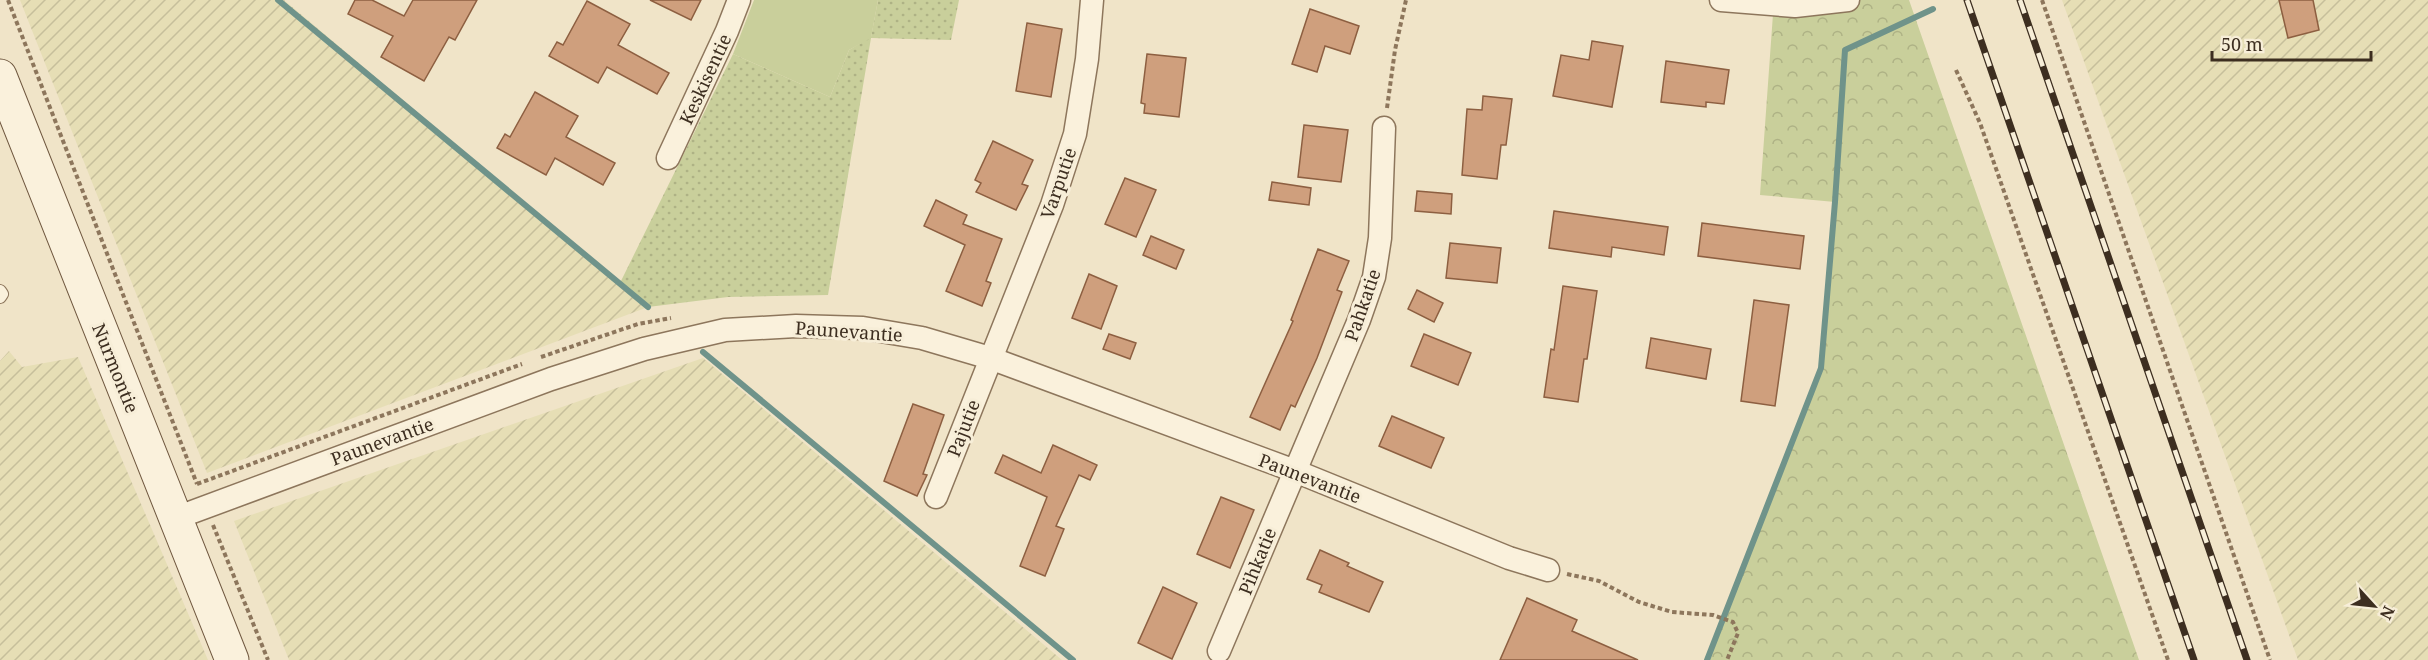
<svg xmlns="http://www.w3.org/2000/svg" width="2428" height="660" viewBox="0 0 2428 660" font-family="'Noto Serif',serif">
<defs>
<pattern id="farmland-furrows" width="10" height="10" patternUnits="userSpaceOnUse" patternTransform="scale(1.5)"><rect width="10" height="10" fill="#e6deb5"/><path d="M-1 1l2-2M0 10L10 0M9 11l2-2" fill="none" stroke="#c6bf9b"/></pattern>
<pattern id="grass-dots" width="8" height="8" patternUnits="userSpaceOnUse" patternTransform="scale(1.5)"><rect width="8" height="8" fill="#c9cf9b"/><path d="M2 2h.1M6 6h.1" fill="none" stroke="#aeb285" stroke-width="1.8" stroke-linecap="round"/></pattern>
<pattern id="forest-crowns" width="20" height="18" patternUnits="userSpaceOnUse" patternTransform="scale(1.5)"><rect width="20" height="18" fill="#c9cf9b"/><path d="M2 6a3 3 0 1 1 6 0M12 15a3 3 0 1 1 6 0" fill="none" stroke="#aeb285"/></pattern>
</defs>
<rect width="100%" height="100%" fill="#f0e4c8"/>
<g fill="url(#farmland-furrows)">
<path d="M20,0h264l364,307 -441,166z"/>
<path d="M2062,0h366v660h-130z"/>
<path d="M9,351l13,16 56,-10 130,303h-208v-299z"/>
<path d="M703,358l359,302h-773l-55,-139z"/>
</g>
<path fill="url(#grass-dots)" d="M878,0h81l-8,40 -80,-2 -43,257 -100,2 -80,10 -28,-24 113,-229 97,43 19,-47 22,-13z"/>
<path fill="url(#forest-crowns)" d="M1774,0h135l230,660h-432l114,-292 14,-166 -75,-7z"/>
<path fill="#c9cf9b" d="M754,0h124l-7,38 -22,12 -19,47 -97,-43z"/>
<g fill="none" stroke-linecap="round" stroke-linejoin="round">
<g stroke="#6f938a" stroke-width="6">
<path d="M278,0l370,307"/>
<path d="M703,352l370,308"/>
<path d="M1707,660l114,-292 14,-166 10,-152 88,-41"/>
</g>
</g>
<g fill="#cf9f7d" stroke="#8d5f41" stroke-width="1.5">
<path d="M355,0h17l32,16 9,-16h64l-22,40 -6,-3 -25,44 -43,-24 12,-21 -45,-22z"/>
<path d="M650,0h51l-10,20z"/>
<path d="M2279,0h34l6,30 -31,8z"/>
<path d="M587,1l43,23 -12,21 51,28 -12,21 -50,-27 -9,16 -49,-27 8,-14 6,3z"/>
<path d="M1310,9l49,17 -9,28 -25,-8 -8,26 -25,-8z"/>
<path d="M1027,23l35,6 -11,68 -35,-6z"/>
<path d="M1592,41l31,5 -11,61 -59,-11 8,-41 28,5z"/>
<path d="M1147,54l39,4 -7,59 -35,-4 1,-9 -4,-1z"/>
<path d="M1666,61l63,9 -5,34 -18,-2v5l-45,-5z"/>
<path d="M535,92l43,24 -12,21 49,26 -12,22 -48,-27 -9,17 -49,-27 8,-14 5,3z"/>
<path d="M1483,96l29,3 -6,46h-5l-4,34 -35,-4 5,-66 15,1z"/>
<path d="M1304,125l44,5 -7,52 -43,-5z"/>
<path d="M993,141l40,19 -11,24 6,2 -12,24 -40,-18 5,-9 -6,-3z"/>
<path d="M1125,178l31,12 -20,47 -31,-13z"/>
<path d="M1272,182l39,6 -2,17 -40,-5z"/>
<path d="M1417,191l35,3 -1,20 -36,-3z"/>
<path d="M936,200l31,15 -4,9 39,15 -16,42 5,2 -9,23 -36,-15 19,-46 -41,-19z"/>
<path d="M1554,211l114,16 -4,28 -52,-8 -1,10 -62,-9z"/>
<path d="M1702,223l102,13 -4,33 -102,-13z"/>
<path d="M1151,236l33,14 -8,19 -33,-14z"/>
<path d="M1450,243l51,5 -4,35 -51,-5z"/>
<path d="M1318,249l31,12 -12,29 5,2 -25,66 -22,49 -4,-2 -11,25 -30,-13 43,-96 -2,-1z"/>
<path d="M1089,274l28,12 -16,43 -29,-11z"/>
<path d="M1563,286l34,5 -10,68h-3l-6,43 -34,-5 7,-48 3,1z"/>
<path d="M1417,290l26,13 -9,19 -26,-13z"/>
<path d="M1754,300l35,5 -14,101 -34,-5z"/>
<path d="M1109,334l27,9 -6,16 -27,-10z"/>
<path d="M1424,334l47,19 -13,32 -47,-19z"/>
<path d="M1651,338l60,11 -5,30 -60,-11z"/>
<path d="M913,404l31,11 -21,59 4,1 -10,21 -33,-15z"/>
<path d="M1392,416l52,22 -13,30 -52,-22z"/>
<path d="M1053,445l44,20 -7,15 -11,-5 -23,51 8,3 -19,47 -25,-10 27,-69 -52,-24 8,-18 38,18z"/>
<path d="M1221,497l33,13 -24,58 -33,-14z"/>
<path d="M1320,550l29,13 -2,3 36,16 -14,30 -50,-20 3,-7 -15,-6z"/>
<path d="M1163,587l34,16 -25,56 -34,-16z"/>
<path d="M1527,598l50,22 -5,11 66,29h-138z"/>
</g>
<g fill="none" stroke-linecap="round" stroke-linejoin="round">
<g stroke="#8d765c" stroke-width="14">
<path id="service" d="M0,291l2,3 -2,3"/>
</g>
<g stroke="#8d765c" stroke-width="25">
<g id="minor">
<path d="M1721,0l74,6 53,-6"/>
<path d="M668,158l59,-127 12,-31"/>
<path d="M936,497l116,-292 23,-71 12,-75 5,-59"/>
<path d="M176,518l375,-139 93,-30 81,-19 71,-4 67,2 59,10 68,20 305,113 214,87 39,12"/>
<path d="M1219,651l140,-331 15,-43 6,-39 4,-110"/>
</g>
</g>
<g stroke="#6f573f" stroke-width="35">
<path id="secondary" d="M0,76l232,584"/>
</g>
<g stroke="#8d765c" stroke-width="4" stroke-dasharray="4.5 3" stroke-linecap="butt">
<path d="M8,0l189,484"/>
<path d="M2042,0l228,660"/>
<path d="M1956,70l24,53 188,537"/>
<path d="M1387,108l8,-58 11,-50"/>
<path d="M541,357l97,-33 33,-6"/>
<path d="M197,484l325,-120"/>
<path d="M213,525l55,135"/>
<path d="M1567,574l32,7 40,21 33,10 41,3 20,7 5,11 -11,27"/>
</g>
<use href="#service" stroke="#faf1dc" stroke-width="12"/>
<use href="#minor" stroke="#faf1dc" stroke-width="22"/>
<use href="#secondary" stroke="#faf1dc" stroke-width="33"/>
<g stroke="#3d2e20" stroke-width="7">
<g id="rail">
<path d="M1967,0l227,660"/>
<path d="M2020,0l227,660"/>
</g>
</g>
<use href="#rail" stroke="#f7eed8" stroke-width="4.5" stroke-dasharray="14" stroke-linecap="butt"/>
</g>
<g text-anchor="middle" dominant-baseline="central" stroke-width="6" stroke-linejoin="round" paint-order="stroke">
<g font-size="18" fill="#3d2e20" stroke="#f7eed8">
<text transform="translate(705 79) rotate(-65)">Keskisentie</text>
<text transform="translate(1058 183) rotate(-71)">Varputie</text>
<text transform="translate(1362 305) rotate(-71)">Pahkatie</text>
<text transform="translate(849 331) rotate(4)">Paunevantie</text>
<text transform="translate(116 368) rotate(68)">Nurmontie</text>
<text transform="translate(963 428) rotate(-69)">Pajutie</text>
<text transform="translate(382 441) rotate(-20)">Paunevantie</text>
<text transform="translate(1310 478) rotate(21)">Paunevantie</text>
<text transform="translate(1257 561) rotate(-68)">Pihkatie</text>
</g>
</g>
<g transform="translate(2374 606) rotate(117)" stroke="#f7eed8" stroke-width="4.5" paint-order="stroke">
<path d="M0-4.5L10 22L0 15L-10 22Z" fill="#3d2e20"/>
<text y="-9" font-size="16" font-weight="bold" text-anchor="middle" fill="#3d2e20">N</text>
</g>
<path d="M2212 51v9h159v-9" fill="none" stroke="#3d2e20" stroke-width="3"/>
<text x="2221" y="51" font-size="18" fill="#3d2e20" stroke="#f7eed8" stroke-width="4.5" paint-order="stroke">50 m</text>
</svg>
